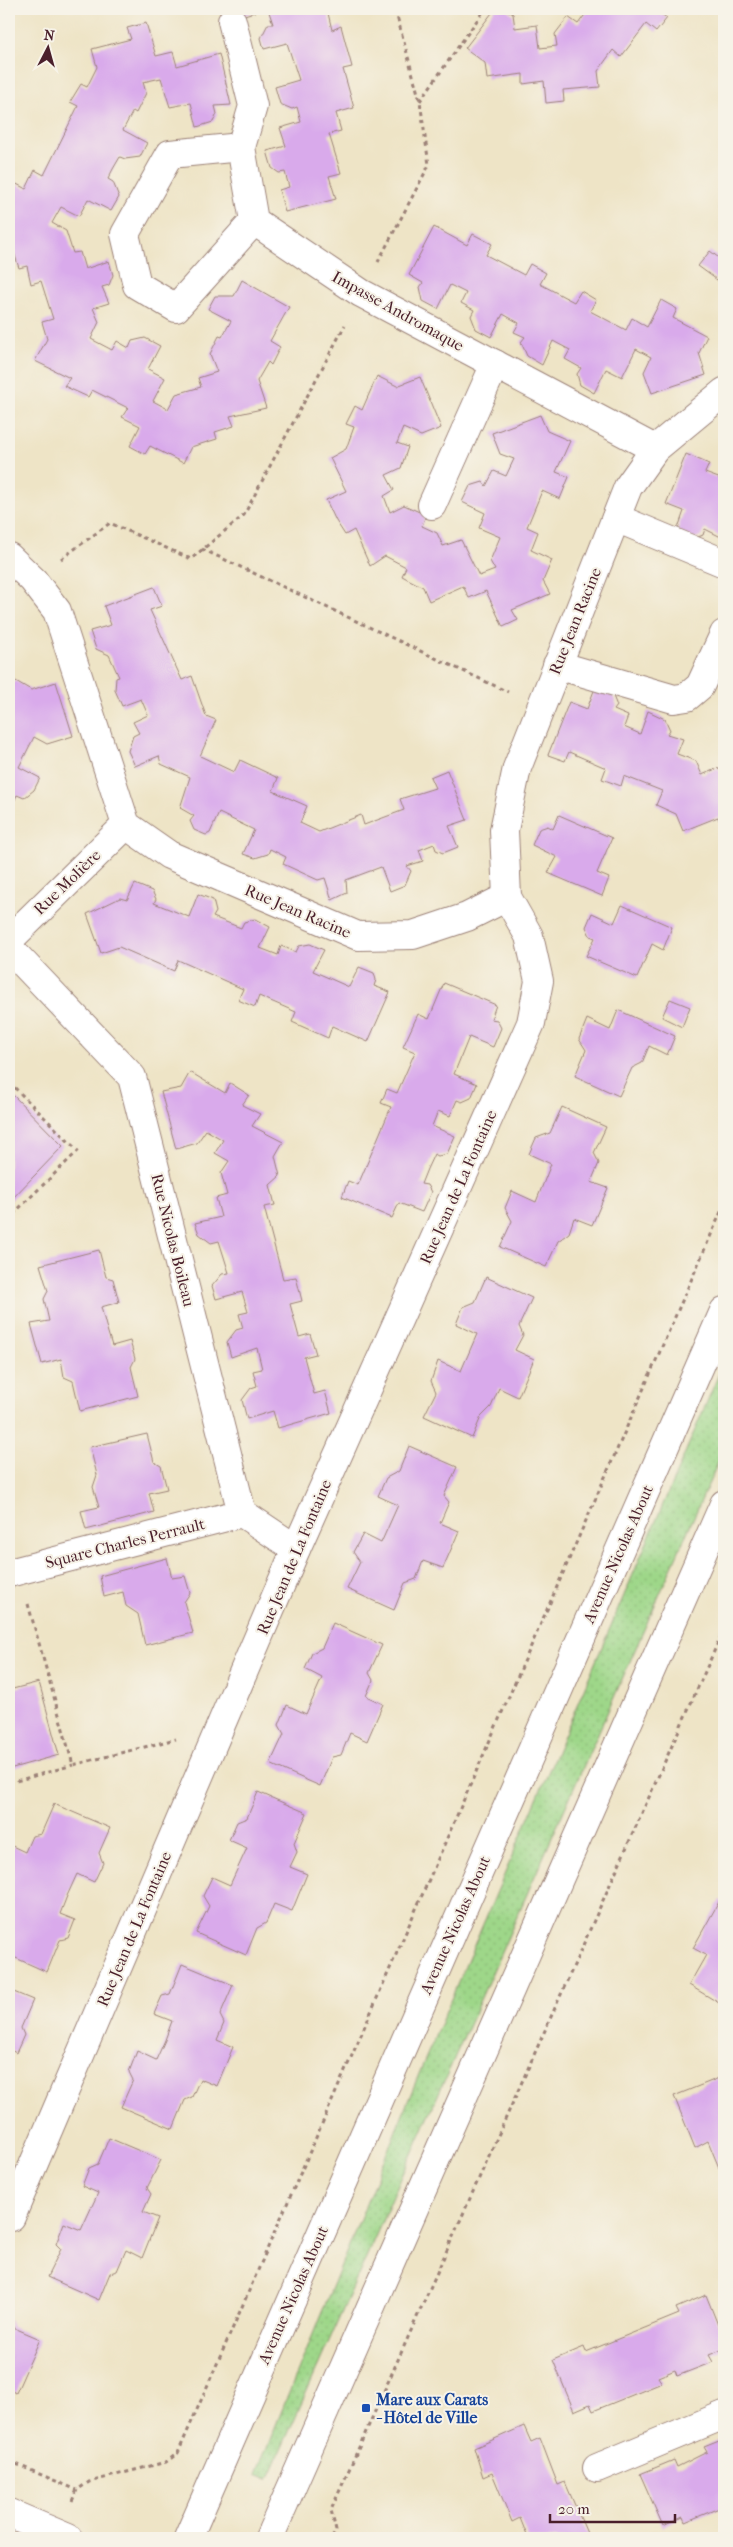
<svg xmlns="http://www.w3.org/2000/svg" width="733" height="2547" viewBox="0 0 733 2547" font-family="'IM FELL French Canon',serif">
<defs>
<pattern id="green-dots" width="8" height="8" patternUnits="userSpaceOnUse" patternTransform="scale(1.25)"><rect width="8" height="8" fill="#9ed789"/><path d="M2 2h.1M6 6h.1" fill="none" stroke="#8ab876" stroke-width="1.8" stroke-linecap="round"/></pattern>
</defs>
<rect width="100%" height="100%" fill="#f7f3e8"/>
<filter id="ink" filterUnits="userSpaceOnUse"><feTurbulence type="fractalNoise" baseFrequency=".02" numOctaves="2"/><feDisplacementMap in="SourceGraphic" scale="10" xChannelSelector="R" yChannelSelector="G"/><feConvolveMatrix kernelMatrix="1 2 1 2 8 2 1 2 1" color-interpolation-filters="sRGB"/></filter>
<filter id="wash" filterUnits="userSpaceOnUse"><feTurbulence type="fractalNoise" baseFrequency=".0096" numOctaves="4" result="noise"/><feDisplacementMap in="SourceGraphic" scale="20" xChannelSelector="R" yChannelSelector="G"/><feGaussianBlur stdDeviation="1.12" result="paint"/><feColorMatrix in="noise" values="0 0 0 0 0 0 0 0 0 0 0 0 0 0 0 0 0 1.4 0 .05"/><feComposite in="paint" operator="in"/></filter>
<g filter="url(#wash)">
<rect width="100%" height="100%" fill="#eee4c6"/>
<path fill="url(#green-dots)" stroke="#747b5a" d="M724,1362v87l-456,1030 -12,-5 165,-405z"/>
<g id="blocks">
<g fill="#d9aaeb">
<path d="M238,9h26l-23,7z"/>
<path d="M268,9h59l5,21 9,-4 11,41 -9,2 11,39 -18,5 5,18 -12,3 12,39 -12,3 7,23 -51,13 -6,-22 10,-3 -4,-15 -6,1 -7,-5 -5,-17 19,-5 -6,-18 21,-6 -4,-15 -5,2 -12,-5 -5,-17 24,-7 -12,-37 -23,6 -3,-11 7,-14h5z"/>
<path d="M495,9h11l7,5 2,14 22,-3 3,23 17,-2 -2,-12 13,-17 10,7 9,-12 -6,-3h73l13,9 -11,14 -10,-8 -25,33 -8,-7 -15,21 2,16 -37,3 1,11 -18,2 -2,-22 -21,3v-10l-36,5 -2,-16 -20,-15z"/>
<path d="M146,23l10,33 17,-4 4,14 42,-12 12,51 -16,1 2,8 -4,8 -16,5 -6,-24 -21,4 -9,-29 -18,4 3,11 -10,20 -3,-2 -10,19 24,13 -7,14 -15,2 -5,-2 -7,12 -5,10 5,3 6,15 -8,14 -23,-12 -9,17 -18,-9 -9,16 14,8 7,22 7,-1 5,17 24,-8 4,14 -4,10 -7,2 7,16 -16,5 6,14 -8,17 21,11 5,-9 12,7 3,-7 13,-3 15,8 -12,23 17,9 -12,23 15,8 8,-15 25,-7 -3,-9 19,-6 -7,-18 9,-18 3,1 9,-16 -23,-12 7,-13h19l8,-16 47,27 -19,34 10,6 -9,18 -3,-3 -11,19 9,27 -36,8 4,10 -19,6 2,7 -26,8 -8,16 -33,-17 -5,8 -15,-8 10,-20 -18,-9 6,-9 -36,-18 -4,7 -24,-11 6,-8 -35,-17 12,-22 -5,-17 11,-3 -12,-38 -10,3 -4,-18 -8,2 -8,-25 -2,-2v-61l17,9 9,-19 9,5 34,-69 -8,-4 11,-18 6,3 10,-20 -5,-18 39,-10 -4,-11z"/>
<path d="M724,198v13l-6,-5z"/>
<path d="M434,227l33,18 6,-11 19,10 -6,11 38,20 6,-11 16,9 -6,11 34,18 7,-11 15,9 -6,11 36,19 6,-12 15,9 14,-27 16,9 -4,9 34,18 -8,17 7,22 -54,18 -8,-21 7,-15 -15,-8 -14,28 -16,-8 -12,24 -14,-8 -3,-11 4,-6 -16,-9 5,-9 -17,-9 -11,24 -15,-9 -6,-14 4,-5 -11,-5 5,-9 -16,-9 -12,23 -15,-8 -5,-13 3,-6 -13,-7 5,-10 -16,-8 -12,24 -15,-8 -3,-14 3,-4 -14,-8z"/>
<path d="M724,250v35l-26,-19 12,-15 9,7z"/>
<path d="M377,376l20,10 23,-9 21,51 -20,8 -18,-8 -6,15 11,4 -7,21 -15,7 8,15 -10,6 6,16 14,-7 22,10 -4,11 15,7 6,13 18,-6 18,36 16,-6 -5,-9 10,-24 -21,-9 6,-15 -23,-11 8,-16 13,-4 3,4 8,-15 12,5 8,-17 -14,-5 -8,-21 48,-18 7,16 23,10 -14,31 13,5 -9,22 -18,-8 -15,36 11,5 -7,18 21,10 -9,21 7,13 -38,16 6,10 -15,7 -17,-36 -17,7 -6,-12 -34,15 -6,-14 -21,-11 4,-9 -21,-11 -15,10 -16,-36 -9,5 -9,-14 -10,-21 20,-9 -16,-33 16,-9 8,-22 -8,-3 9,-18 7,4z"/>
<path d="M686,454l23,10 -4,9 19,7v49l-3,8 -16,-8 -2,6 -10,4 -16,-8 7,-20 -18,-7z"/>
<path d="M154,587l8,19 -12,4 32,70 10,-4 14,40 10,4 -16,36 34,16 6,-12 38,18 -5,13 34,15 -7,17 19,9 42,-17 3,10 40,-15 -4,-11 35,-11 -5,-11 17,-7 20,50 -18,6 9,21 -15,6 -7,-3 -2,-6 -15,6 4,11 -16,5 4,5 -6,14 -15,6 -9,-24 -35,13 1,13 -15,7 -7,-22 -7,2 -35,-16 3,-7 -16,-8 -2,5 -13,4 -12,-4 11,-24 -35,-17 -9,20 -4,2 -12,-5 -4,-9 4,-5 -14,-8 10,-31 -29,-13 -2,-8 -24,10 -7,-15 5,-15 6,-3 -6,-11 15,-7 -7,-16 -19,7 -7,-16 1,-12 3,-1 -10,-22 -13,-6 -6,-18 21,-6 -7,-19z"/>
<path d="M14,680l17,10 25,-8 17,54 -26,8 -13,-7 -15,30 21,11 -6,12 -10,8 -7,-3 -8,17v-120z"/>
<path d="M595,688l18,8 4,10 -3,4 14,6 -4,11 16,7 8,-23 17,8 5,11 -3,4 16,5 -6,15 19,7 6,14 16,-7 1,2 5,-3v59l-2,1 -4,-10 -35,14 -7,-17 -20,-9 6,-14 -38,-15 -3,10 -19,-7 4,-11 -37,-16 -4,9 -17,-6 21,-53 18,7z"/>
<path d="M559,815l53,23 -15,35 12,5 -7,18 -54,-23 9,-16 -25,-12 7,-16 9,-3 5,3z"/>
<path d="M135,884l17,7 4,8 -2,4 35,14 9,-23 15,6 3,12 -3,5 28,11 3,-6 11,-3 15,8 -10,21 18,7 3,-9 15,6 3,-6 11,-2 14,6 -11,21 36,16 10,-20 15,6 2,7 -2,6 16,6 -22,50 -36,-16 -4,12 -36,-16 4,-10 -37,-16 -4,11 -17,-7 5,-11 -65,-29 -4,11 -55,-24 -18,6 -14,-39 33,-16 7,2z"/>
<path d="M622,905l50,22 -9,23 -11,-6 -15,34 -51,-22 9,-18 -5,-2 -4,-9 6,-14 22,10z"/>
<path d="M444,983l52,22 -5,14 6,1 4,8 -8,19 -24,-10 -15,37 23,10 -6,14 -9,4 -5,-2 -7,16 -12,-5 -6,15 23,10 -8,18 -9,2 -4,-2 -7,15 -6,15 6,1 4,7 -9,20 -23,-9 -7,15 -50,-21 6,-16 10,4 33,-78 -10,-4 6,-14 10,4 18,-41 -12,-5 15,-33 11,5z"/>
<path d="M670,999l20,8 -8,20 -20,-10z"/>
<path d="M618,1010l57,26 -8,19 -18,-9 -7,17 -10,5 -13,28 -44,-20 11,-26 -7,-11 8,-20 23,11z"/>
<path d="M190,1072l35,21 5,-10 19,12 -7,10 18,9 -8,12 31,16 -8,14 5,20 -10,9 5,20 -11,2 19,72 13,-2 6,24 -12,3 9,33 11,-3 6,20 -12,3 10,37 11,-3 6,22 -53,15 -5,-17 -26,8 -5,-19 9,-12 6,-2 -4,-15 9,-2 -5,-21 -26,9 -4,-15 9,-12 7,-2 -4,-14 9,-2 -6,-20 -26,7 -4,-13 10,-12 7,-1 -10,-32 -8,2 -12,-9 -4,-11 26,-6 -5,-19 11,-3 -6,-22 8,-12 -14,-8 8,-13 -17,-10 -9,13 -21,6 -15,-57 20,-4z"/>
<path d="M9,1091l54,55 -54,56z"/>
<path d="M562,1107l44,20 -12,26 5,10 -8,19 17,6 -16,37 -18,-7 -5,15 -11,8 -12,26 -46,-20 12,-26 -7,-13 7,-17 24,11 15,-38 -22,-10 7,-16 14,-5z"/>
<path d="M99,1250l7,27 7,2 6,23 -18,5 5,19 6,20 18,-5 5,18 -4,8 7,29 -58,15 -7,-30 -9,-4 -3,-18 -19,5 -11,-40 18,-3 -5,-22 4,-8 -8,-26z"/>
<path d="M486,1277l46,21 -13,28 4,9 -8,15 19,9 -16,38 -19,-9 -8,19 -10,10 -9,21 -48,-22 12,-24 -5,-11 7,-20 23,10 16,-37 -21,-10 7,-17 12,-5z"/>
<path d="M147,1434l7,28 7,4 6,23 -18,4 5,19 -68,18 -5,-19 18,-4 -6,-20 4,-12 -7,-28z"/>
<path d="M409,1446l48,21 -13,29 5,6 -9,21 19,8 -16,37 -20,-7 -7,18 -11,4 -11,27 -47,-21 13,-27 -7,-10 10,-18 18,9 17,-38 -20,-9 8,-18 13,-7z"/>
<path d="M167,1558l5,20 13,-2 5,17 -6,9 9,31 -48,12 -7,-31 -12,-8 -3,-14 -19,5 -4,-21z"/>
<path d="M333,1623l49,22 -13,28 4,7 -7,16 17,8 -16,37 -17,-8 -9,22 -9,2 -12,29 -50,-22 14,-30 -5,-9 8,-20 19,9 16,-36 -17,-9 7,-16 10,-5z"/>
<path d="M39,1682l20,73 -50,14v-79z"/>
<path d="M258,1792l49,21 -13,30 3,9 -7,15 17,7 -15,37 -18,-7 -8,19 -9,5 -11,27 -50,-22 13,-27 -6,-10 9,-19 18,8 17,-37 -18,-8 8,-18 10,-4z"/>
<path d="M54,1804l56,24 -11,25 4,10 -9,19 -17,-8 -10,22 -7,18 15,6 -7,18 -8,2 -13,32 -38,-17v-107l1,-3 15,7 7,-16 9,-2z"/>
<path d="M720,1900l4,3v103l-35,-21 17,-30 -13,-7z"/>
<path d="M182,1964l51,21 -13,30 4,8 -7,17 16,7 -16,39 -17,-7 -8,18 -7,3 -12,29 -52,-22 12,-27 -4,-8 8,-21 19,9 9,-20 7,-19 -18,-7 8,-18 8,-2z"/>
<path d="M9,1990l24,10 -12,28 3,7 -8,18 -7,-4z"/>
<path d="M724,2076v99h-2l-14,-34 -13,7 -21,-52z"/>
<path d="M109,2138l52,22 -14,28 4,6 -8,18 15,6 -16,40 -16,-8 -9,21 -7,2 -11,27 -52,-23 14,-28 -5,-5 8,-21 17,7 17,-37 -16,-7 7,-18 9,-4z"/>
<path d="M706,2295l18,45v9l-15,6 4,7 -36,14 -2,-6 -17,7 4,6 -69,28 -3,-7 -16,7 -21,-51 31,-13 2,5 93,-38 -3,-6z"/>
<path d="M9,2319l3,8 28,12 -24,54 -7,-3z"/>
<path d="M524,2426l7,16 9,-4 18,47 7,-3 24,56h-61l-8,-20 -8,4 -20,-49 -9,4 -9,-29z"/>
<path d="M724,2439v67l-39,16 -2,-5 -20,9 -23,-52 34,-14 3,7 30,-15 -3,-5z"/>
</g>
</g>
</g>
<g filter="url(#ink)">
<use href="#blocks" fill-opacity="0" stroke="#9c8278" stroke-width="1"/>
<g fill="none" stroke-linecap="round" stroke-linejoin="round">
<g stroke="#9c8278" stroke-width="30">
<g id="minor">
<path d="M232,21l21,85 -12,41"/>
<path d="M254,221l-78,87 -39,-23 -12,-51 45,-80 71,-7 13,74 107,72 294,156"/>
<path d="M432,505l63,-141"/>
<path d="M616,518l108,45"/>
<path d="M9,557l24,23 24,31 69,214 43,30 189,81 55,-1 54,-18 40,-20 -3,-67 13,-62 111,-281 27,-38 69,-57"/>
<path d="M557,665l117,34 13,-2 13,-11 24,-52"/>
<path d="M9,940l117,-115"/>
<path d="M9,948l123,129 110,436 54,36"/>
<path d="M9,1573l233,-60"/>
<path d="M9,2216l2,1 285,-668 235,-526 8,-42 -10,-45 -22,-39"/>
<path d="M597,2468l127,-53"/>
</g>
</g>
<g stroke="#9c8278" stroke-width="30">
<path id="tertiary" d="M9,2513l59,25"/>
</g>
<g stroke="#9c8278" stroke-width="30">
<g id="secondary">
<path d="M188,2538l536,-1227"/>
<path d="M269,2538l455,-1034"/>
</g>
</g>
<g stroke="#9c8278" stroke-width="3" stroke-dasharray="4 4" stroke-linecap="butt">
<path d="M420,101l65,-92"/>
<path d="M378,262l51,-97 -9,-64 -25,-92"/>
<path d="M202,549l306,143"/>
<path d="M61,559l49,-36 81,36 53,-44 101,-190"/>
<path d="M9,1082l69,69 -69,67"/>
<path d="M28,1604l45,161 103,-26"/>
<path d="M9,1783l64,-18"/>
<path d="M9,2461l68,29"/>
<path d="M72,2501l5,-11 12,-8 77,-20 12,-9 546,-1248"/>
<path d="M332,2538l4,-7 -5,-21 393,-881"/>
</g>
<use href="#minor" stroke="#fff" stroke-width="28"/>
<use href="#tertiary" stroke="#fff" stroke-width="28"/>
<use href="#secondary" stroke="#fff" stroke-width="28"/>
</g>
</g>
<rect fill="#1a4fb4" stroke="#f7f3e8" stroke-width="2" x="361" y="2403" width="10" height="10" rx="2.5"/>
<g text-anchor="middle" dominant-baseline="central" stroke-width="4" stroke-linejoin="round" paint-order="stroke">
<g font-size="16" fill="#4a1f2b" stroke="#f7f3e8">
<text transform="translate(398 311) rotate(29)">Impasse Andromaque</text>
<text transform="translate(575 621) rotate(-68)">Rue Jean Racine</text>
<text transform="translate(67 882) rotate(-44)">Rue Molière</text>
<text transform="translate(298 911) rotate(23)">Rue Jean Racine</text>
<text transform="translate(458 1187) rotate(-66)">Rue Jean de La Fontaine</text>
<text transform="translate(173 1240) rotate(76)">Rue Nicolas Boileau</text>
<text transform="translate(125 1543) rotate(-14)">Square Charles Perrault</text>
<text transform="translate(618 1554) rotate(-66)">Avenue Nicolas About</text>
<text transform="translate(294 1557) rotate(-67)">Rue Jean de La Fontaine</text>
<text transform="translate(455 1925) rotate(-66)">Avenue Nicolas About</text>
<text transform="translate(134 1929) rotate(-67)">Rue Jean de La Fontaine</text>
<text transform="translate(293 2295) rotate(-66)">Avenue Nicolas About</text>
</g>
<g font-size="16" font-weight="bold" fill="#164399" stroke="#f7f3e8" text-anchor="start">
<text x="376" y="2399">Mare aux Carats<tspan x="376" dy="18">- Hôtel de Ville</tspan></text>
</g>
</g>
<rect width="733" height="2547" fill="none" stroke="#f7f3e8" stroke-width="30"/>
<g transform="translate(48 48) rotate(6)" stroke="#f7f3e8" stroke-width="4" paint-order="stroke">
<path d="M0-4L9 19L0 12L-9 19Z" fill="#4a1f2b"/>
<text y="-8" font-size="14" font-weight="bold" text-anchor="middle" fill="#4a1f2b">N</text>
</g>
<path d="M550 2514v8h125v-8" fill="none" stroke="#4a1f2b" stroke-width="2.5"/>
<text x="558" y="2514" font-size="15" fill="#4a1f2b" stroke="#f7f3e8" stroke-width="4" paint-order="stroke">20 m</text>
</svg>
